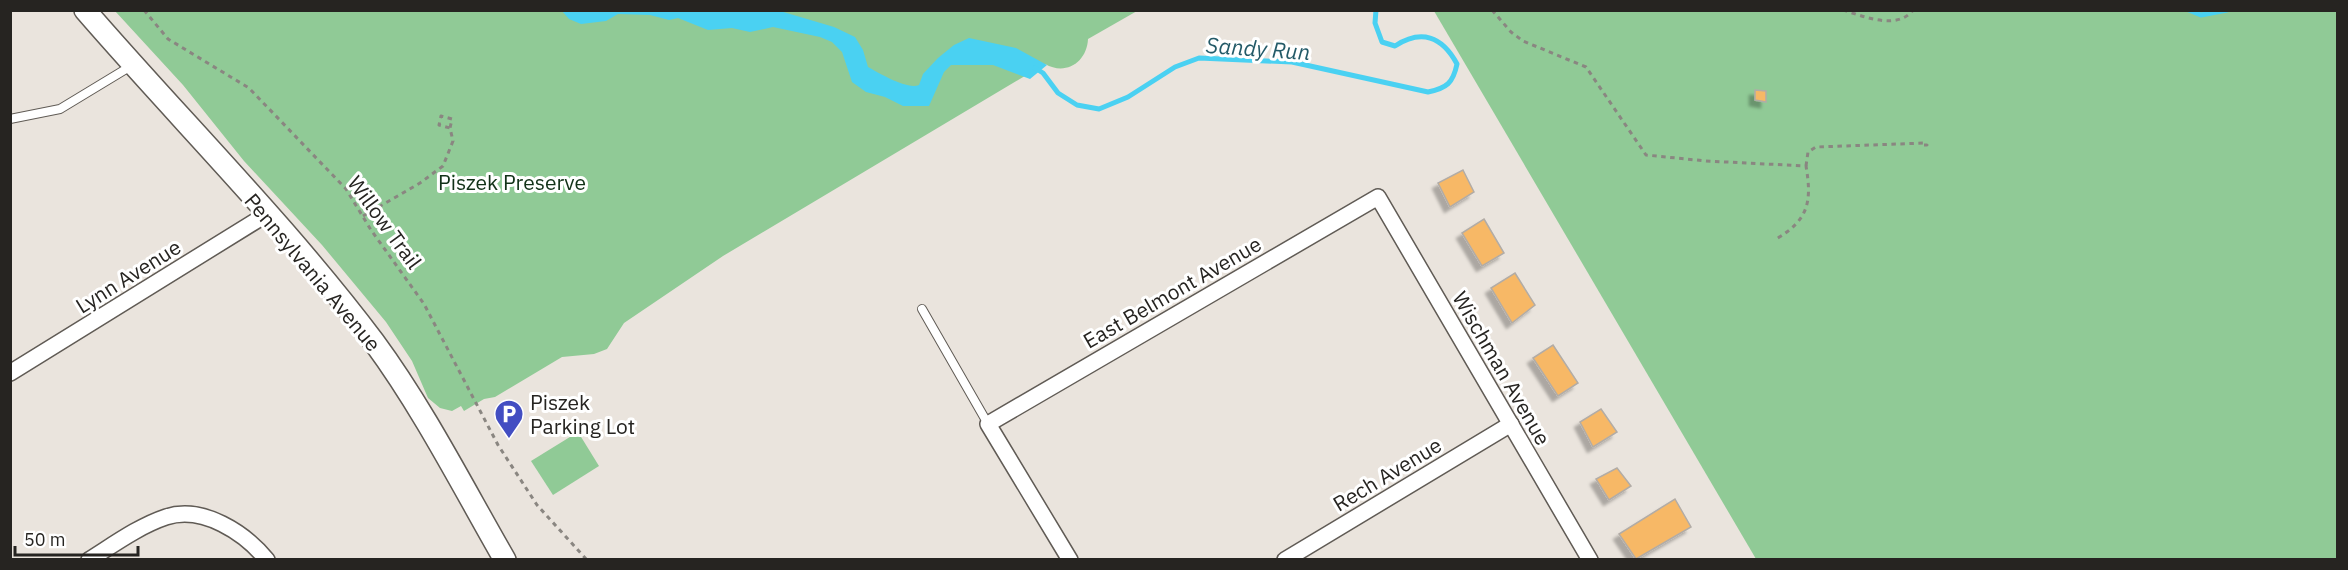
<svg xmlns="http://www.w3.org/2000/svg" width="2348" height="570" viewBox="0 0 2348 570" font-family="'IBM Plex Sans',sans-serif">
<defs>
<filter id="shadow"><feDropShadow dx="-5.5" dy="5.5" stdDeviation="1.5" flood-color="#0004"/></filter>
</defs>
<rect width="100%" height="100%" fill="#eae4dd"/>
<g fill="#90ca96">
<path d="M115,11h1022l-49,28c-1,23 -22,37 -43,25l-322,192 -99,67 -17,26 -13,5 -32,3 -67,40 -11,2 -20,12 -3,-5 -9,5 -12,-3 -12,-10 -16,-37 -26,-39 -64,-77 -78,-84 -61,-76z"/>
<path d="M1434,11h903v548h-581z"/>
<path d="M578,432l21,34 -46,29 -22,-34z"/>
</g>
<path fill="#4ad1f2" d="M562,11h218l54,16 21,10 8,13 5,17c11,6 39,23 51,18l4,-11 15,-16 16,-13 15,-7 47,10 31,17 -17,14 -37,-14h-42l-7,7 -15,34h-26l-18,-9 -19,-5 -14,-10 -10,-30 -10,-10 -12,-5 -47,-10 -23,5 -18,-4 -24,2 -30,-12 -9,2 -19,-5 -32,-1 -12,7 -25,3 -12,-5z"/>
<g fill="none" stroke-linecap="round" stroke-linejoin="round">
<g stroke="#4ad1f2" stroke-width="5">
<path d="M2189,10l12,5 26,-5"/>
<path d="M1035,68l8,5 15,20 19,12 22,4 29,-12 47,-30 24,-9 93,4 136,30c19,-4 25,-9 29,-28 -15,-28 -36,-35 -62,-18l-13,-4 -7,-19 1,-13"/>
</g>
</g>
<g fill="#f7b866" stroke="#b2aca6" stroke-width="1.5" filter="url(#shadow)">
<path d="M1755,90l11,1v11l-11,-2z"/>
<path d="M1463,170l11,22 -24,15 -12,-24z"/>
<path d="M1484,219l20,34 -22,13 -20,-33z"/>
<path d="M1515,273l20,32 -23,18 -21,-35z"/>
<path d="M1553,345l25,38 -20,13 -25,-38z"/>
<path d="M1601,409l16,23 -24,15 -13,-25z"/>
<path d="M1617,468l14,18 -22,14 -13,-21z"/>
<path d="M1675,499l16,28 -55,32 -17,-25z"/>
</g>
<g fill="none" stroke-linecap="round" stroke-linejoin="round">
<g stroke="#605b55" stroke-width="10">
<g id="service">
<path d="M10,119l50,-10 71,-43"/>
<path d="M922,309l66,115"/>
</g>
</g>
<g stroke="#605b55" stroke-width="18">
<g id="minor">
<path d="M10,373l257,-159"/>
<path d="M89,560c24,-15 50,-34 77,-43 37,-12 79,16 101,43"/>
<path d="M1070,560l-82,-136 390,-227 212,363"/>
<path d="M1285,560l226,-136"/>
</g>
</g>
<g stroke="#605b55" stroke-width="24">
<path id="secondary" d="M85,10c96,111 201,215 289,332 50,68 89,145 131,218"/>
</g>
<g stroke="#8a8681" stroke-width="3" stroke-dasharray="4.5 4.5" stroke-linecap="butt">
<path d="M144,10l24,29 81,49 97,101 25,41 53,74 74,141 39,60 50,55"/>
<path d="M1492,10l19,22 12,9 63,26 60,88 60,6 100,5c6,35 3,54 -30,73"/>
<path d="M1843,10c20,6 54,21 70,0"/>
<path d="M1806,166l2,-14 8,-5 109,-4 2,2h-3"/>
<path d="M363,216l57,-33 23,-17 10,-25 -3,-13 2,-9 -11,-3 -2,9 11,3"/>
</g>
<use href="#service" stroke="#fff" stroke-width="8"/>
<use href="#minor" stroke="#fff" stroke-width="15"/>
<use href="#secondary" stroke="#fff" stroke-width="21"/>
</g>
<defs>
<g id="parking-pin" transform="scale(1.5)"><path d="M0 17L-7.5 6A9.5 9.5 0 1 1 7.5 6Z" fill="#434ec2" stroke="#fff"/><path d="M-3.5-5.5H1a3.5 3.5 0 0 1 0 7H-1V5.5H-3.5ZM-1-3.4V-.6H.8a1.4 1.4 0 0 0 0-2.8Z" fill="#fff"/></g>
</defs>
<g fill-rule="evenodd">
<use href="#parking-pin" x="509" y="414"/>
</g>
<g text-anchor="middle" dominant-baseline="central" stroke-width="6" stroke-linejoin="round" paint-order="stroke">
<g font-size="21" fill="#123218" stroke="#fff">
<text x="512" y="182">Piszek Preserve</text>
</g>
<g font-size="21" fill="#262421" stroke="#fff">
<text transform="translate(385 222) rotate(54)">Willow Trail</text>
<text transform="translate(313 272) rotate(50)">Pennsylvania Avenue</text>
<text transform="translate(128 276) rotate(-32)">Lynn Avenue</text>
<text transform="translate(1172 292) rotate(-30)">East Belmont Avenue</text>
<text transform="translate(1502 368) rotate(60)">Wischman Avenue</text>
<text transform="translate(1387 474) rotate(-31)">Rech Avenue</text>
</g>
<g font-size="21" fill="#262421" stroke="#fff" text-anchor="start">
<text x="530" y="402">Piszek<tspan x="530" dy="24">Parking Lot</tspan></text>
</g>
<g font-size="22" font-style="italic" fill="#235a68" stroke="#fff">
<text transform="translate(1258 48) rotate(4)">Sandy Run</text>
</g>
</g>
<rect width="2348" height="570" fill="none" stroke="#262421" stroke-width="24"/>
<path d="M15 546v9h123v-9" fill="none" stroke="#262421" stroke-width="3"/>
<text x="24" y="546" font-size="18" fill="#262421" stroke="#ffffff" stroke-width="4.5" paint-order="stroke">50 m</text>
</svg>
